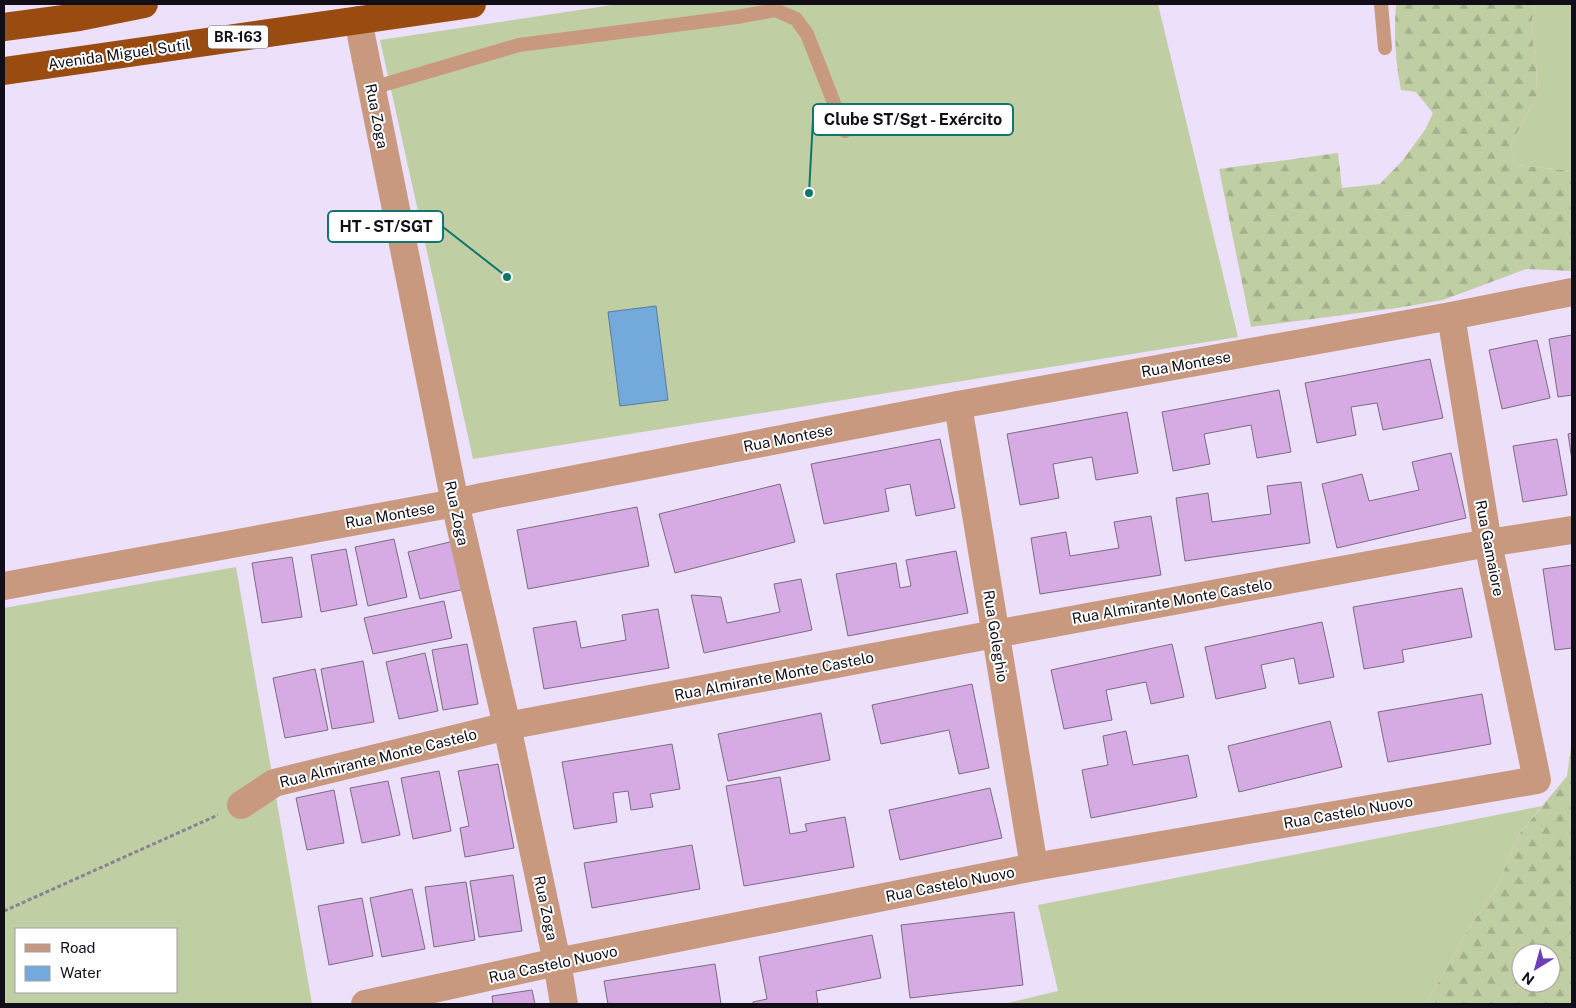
<svg xmlns="http://www.w3.org/2000/svg" width="1576" height="1008" viewBox="0 0 1576 1008" font-family="'Public Sans',sans-serif">
<defs>
<pattern id="forest-firs" width="22" height="20" patternUnits="userSpaceOnUse" patternTransform="scale(1.25)"><rect width="22" height="20" fill="#bfcea3"/><path d="M5 1l3.5 6h-7zM16 11l3.5 6h-7z" fill="#a3b08c"/></pattern>
</defs>
<rect width="100%" height="100%" fill="#ece0fb"/>
<g fill="#bfcea3" fill-rule="evenodd">
<path d="M619,4h539l80,333 -765,122 -93,-419z"/>
<path d="M1534,4h38v167l-56,-6 -6,-19 27,-50 -1,-34 -5,-32z"/>
<path d="M236,567l76,437h-308v-396zM16,929h160v63h-160z"/>
<path d="M1542,806l-22,27 -23,54 -28,41 -43,76h-423l55,-13 -20,-86z"/>
</g>
<g fill="url(#forest-firs)" fill-rule="evenodd">
<path d="M1396,4h138l-3,26 5,32 1,34 -27,50 6,19 56,6v100l-46,-2 -83,31 -46,8 -146,19 -32,-158 119,-16 4,35 38,-4 22,-23 23,-31 8,-17 -17,-21 -15,-2c-6,-29 -7,-57 -5,-86z"/>
<path d="M1572,740v264h-146l43,-76 28,-41 23,-54 47,-57zM1521,953h30v30h-30z"/>
</g>
<path fill="#74aadb" stroke="#577ba0" d="M656,306l12,94 -48,6 -12,-94z"/>
<g fill="#d6aae3" stroke="#7c6b81">
<path d="M1572,335v60l-14,2 -9,-58z"/>
<path d="M1537,340l13,58 -48,11 -13,-59z"/>
<path d="M1430,359l13,59 -60,12 -6,-27 -26,4 5,28 -39,8 -12,-60z"/>
<path d="M1279,390l12,62 -34,6 -6,-33 -47,9 6,30 -37,7 -11,-59z"/>
<path d="M1127,412l11,61 -42,7 -4,-23 -39,7 6,34 -39,7 -13,-71z"/>
<path d="M1572,433v27l-4,-26z"/>
<path d="M940,439l15,69 -39,8 -6,-32 -25,5 4,22 -65,13 -13,-60z"/>
<path d="M1557,439l10,56 -44,7 -10,-56z"/>
<path d="M1451,453l15,65 -129,30 -15,-64 40,-10 7,27 50,-11 -7,-28z"/>
<path d="M1301,482l9,61 -125,18 -9,-63 32,-5 4,29 59,-8 -4,-28z"/>
<path d="M780,484l15,58 -120,31 -16,-59z"/>
<path d="M637,507l12,59 -121,23 -11,-59z"/>
<path d="M1151,516l10,59 -121,19 -9,-56 35,-6 4,24 49,-8 -5,-26z"/>
<path d="M394,539l13,58 -39,9 -13,-59z"/>
<path d="M454,541l11,48 -45,10 -12,-47z"/>
<path d="M346,549l11,56 -36,7 -10,-57z"/>
<path d="M956,551l12,62 -120,23 -12,-62 60,-11 4,25 11,-2 -5,-26z"/>
<path d="M292,557l10,60 -40,6 -10,-60z"/>
<path d="M1572,565v83l-17,2 -12,-81z"/>
<path d="M801,579l11,51 -108,23 -13,-58 30,2 6,26 53,-11 -6,-28z"/>
<path d="M1462,588l10,49 -70,13 2,12 -40,7 -11,-62z"/>
<path d="M444,601l8,37 -79,16 -9,-36z"/>
<path d="M658,609l11,59 -125,21 -11,-61 43,-7 5,27 45,-8 -4,-25z"/>
<path d="M1322,622l12,55 -35,7 -5,-26 -33,7 5,23 -50,11 -11,-52z"/>
<path d="M467,644l11,60 -35,6 -11,-60z"/>
<path d="M1172,644l12,53 -33,7 -5,-22 -40,8 6,30 -48,9 -13,-59z"/>
<path d="M425,653l13,58 -39,8 -13,-57z"/>
<path d="M363,661l11,61 -42,7 -11,-60z"/>
<path d="M315,669l13,61 -43,8 -12,-60z"/>
<path d="M972,684l17,84 -30,6 -10,-44 -68,14 -9,-39z"/>
<path d="M1482,694l9,50 -103,18 -10,-50z"/>
<path d="M821,713l9,47 -102,21 -10,-47z"/>
<path d="M1330,721l12,46 -103,25 -11,-46z"/>
<path d="M1126,731l7,34 55,-10 9,42 -106,21 -9,-48 26,-5 -5,-29z"/>
<path d="M672,744l8,45 -30,5 3,13 -22,3 -3,-19 -15,2 4,29 -43,7 -12,-67z"/>
<path d="M498,764l16,84 -49,9 -5,-29 9,-2 -11,-55z"/>
<path d="M439,771l12,60 -38,8 -12,-61z"/>
<path d="M780,777l10,57 17,-3 -2,-7 40,-7 9,50 -110,19 -18,-100z"/>
<path d="M388,781l12,54 -38,8 -12,-55z"/>
<path d="M990,788l12,50 -102,22 -11,-50z"/>
<path d="M334,790l10,53 -37,7 -11,-52z"/>
<path d="M692,845l8,44 -108,19 -8,-45z"/>
<path d="M513,875l9,56 -43,6 -9,-56z"/>
<path d="M466,882l9,58 -41,7 -9,-60z"/>
<path d="M412,889l13,60 -43,8 -12,-59z"/>
<path d="M362,898l11,58 -44,9 -11,-59z"/>
<path d="M1014,912l9,73 -113,13 -9,-73z"/>
<path d="M872,935l9,43 -65,13 2,13h-65v-2l14,-3 -8,-42z"/>
<path d="M715,964l6,40h-113l-4,-23z"/>
<path d="M532,990l3,14h-42l-1,-8z"/>
</g>
<g fill="none" stroke-linecap="round" stroke-linejoin="round">
<path stroke="#8a8194" stroke-width="3" stroke-dasharray="4 2.5" stroke-linecap="butt" d="M4,911l214,-96"/>
<g stroke="#c8997e" stroke-width="14">
<path d="M1381,4l4,44"/>
<path d="M372,88l147,-43 218,-28 38,-7 21,9 11,15 38,97"/>
</g>
<g stroke="#c8997e" stroke-width="28">
<path d="M358,20l97,483 52,223 50,236 7,42"/>
<path d="M958,405l76,462"/>
<path d="M4,586l451,-83 27,-6 476,-92 493,-89 121,-24"/>
<path d="M241,805l33,-22 233,-57 488,-92 493,-91 84,-13"/>
<path d="M365,1004l192,-42 477,-95 503,-87 -49,-237 -37,-227"/>
</g>
<g stroke="#9a4b10" stroke-width="28">
<path d="M4,27l75,-10 65,-13"/>
<path d="M4,71l468,-67"/>
</g>
</g>
<g text-anchor="middle" dominant-baseline="central" stroke-width="4" stroke-linejoin="round" paint-order="stroke">
<rect fill="#fff" stroke="#59565d" stroke-width="1" x="208" y="25.5" width="60" height="23" rx="4"/>
<g font-size="14" font-weight="bold" fill="#120e17">
<text x="238" y="37">BR-163</text>
</g>
<g font-size="15" fill="#120e17" stroke="#fff">
<text transform="translate(119 54) rotate(-8)">Avenida Miguel Sutil</text>
<text transform="translate(377 116) rotate(79)">Rua Zoga</text>
<text transform="translate(1186 364) rotate(-10)">Rua Montese</text>
<text transform="translate(788 438) rotate(-11)">Rua Montese</text>
<text transform="translate(457 513) rotate(78)">Rua Zoga</text>
<text transform="translate(390 515) rotate(-10)">Rua Montese</text>
<text transform="translate(1490 548) rotate(79)">Rua Gamaiore</text>
<text transform="translate(1172 601) rotate(-10)">Rua Almirante Monte Castelo</text>
<text transform="translate(996 636) rotate(81)">Rua Goleghio</text>
<text transform="translate(774 676) rotate(-11)">Rua Almirante Monte Castelo</text>
<text transform="translate(378 758) rotate(-14)">Rua Almirante Monte Castelo</text>
<text transform="translate(1348 812) rotate(-10)">Rua Castelo Nuovo</text>
<text transform="translate(950 884) rotate(-11)">Rua Castelo Nuovo</text>
<text transform="translate(546 908) rotate(78)">Rua Zoga</text>
<text transform="translate(553 964) rotate(-12)">Rua Castelo Nuovo</text>
</g>
</g>
<path fill="none" stroke="#0f766e" stroke-width="2" d="M809 193L813 119M507 277L443 227"/>
<g fill="#0f766e" stroke="#fff" stroke-width="2">
<circle cx="809" cy="193" r="5"/>
<circle cx="507" cy="277" r="5"/>
</g>
<g fill="#fff" stroke="#0f766e" stroke-width="2">
<rect x="813" y="104" width="200" height="31" rx="5"/>
<rect x="328" y="211" width="115" height="31" rx="5"/>
</g>
<g font-size="16" text-anchor="middle" font-weight="bold" fill="#120e17">
<text x="913" y="125">Clube ST/Sgt - Exército</text>
<text x="386" y="232">HT - ST/SGT</text>
</g>
<rect width="1576" height="1008" fill="none" stroke="#120e17" stroke-width="10"/>
<rect x="15" y="928" width="162" height="65" fill="#ffffff" stroke="#a09fa2"/>
<rect x="25" y="944" width="25" height="8" fill="#c8997e" stroke="#a09fa2"/>
<text x="60" y="953" font-size="15" fill="#120e17">Road</text>
<rect x="25" y="966" width="25" height="15" fill="#74aadb" stroke="#a09fa2"/>
<text x="60" y="978" font-size="15" fill="#120e17">Water</text>
<g transform="translate(1536 968) rotate(217)"><circle r="24" fill="#ffffff" stroke="#a09fa2"/>
<path d="M0-4L9 19L0 12L-9 19Z" fill="#6c3fb7"/>
<text y="-8" font-size="14" font-weight="bold" text-anchor="middle" fill="#120e17">N</text>
</g>
</svg>
